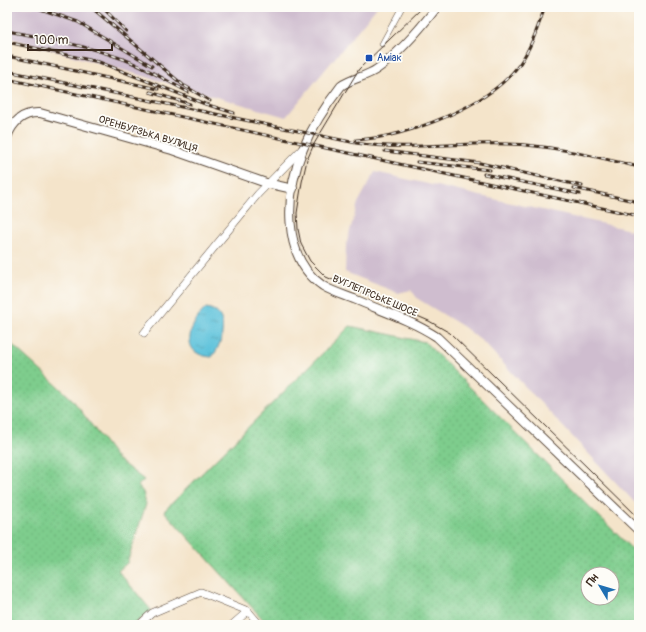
<svg xmlns="http://www.w3.org/2000/svg" width="646" height="632" viewBox="0 0 646 632" font-family="Pangolin,sans-serif">
<defs>
<pattern id="garden-dots" width="8" height="8" patternUnits="userSpaceOnUse"><rect width="8" height="8" fill="#7ecd8d"/><path d="M2 2h.1M6 6h.1" fill="none" stroke="#6eb079" stroke-width="1.8" stroke-linecap="round"/></pattern>
<pattern id="water-ripples" width="26" height="14" patternUnits="userSpaceOnUse"><rect width="26" height="14" fill="#5dc2db"/><path d="M2 4q2-2 4 0t4 0M15 11q2-2 4 0t4 0" fill="none" stroke="#4e9eb1"/></pattern>
</defs>
<rect width="100%" height="100%" fill="#fdfcf7"/>
<filter id="ink" filterUnits="userSpaceOnUse"><feTurbulence type="fractalNoise" baseFrequency=".025" numOctaves="2"/><feDisplacementMap in="SourceGraphic" scale="8" xChannelSelector="R" yChannelSelector="G"/><feConvolveMatrix kernelMatrix="1 2 1 2 8 2 1 2 1" color-interpolation-filters="sRGB"/></filter>
<filter id="wash" filterUnits="userSpaceOnUse"><feTurbulence type="fractalNoise" baseFrequency=".012" numOctaves="4" result="noise"/><feDisplacementMap in="SourceGraphic" scale="16" xChannelSelector="R" yChannelSelector="G"/><feGaussianBlur stdDeviation="0.9" result="paint"/><feColorMatrix in="noise" values="0 0 0 0 0 0 0 0 0 0 0 0 0 0 0 0 0 1.4 0 .05"/><feComposite in="paint" operator="in"/></filter>
<g filter="url(#wash)">
<rect width="100%" height="100%" fill="#f4e4ca"/>
<g fill="#cfbdcf">
<path d="M7,7h370l-91,110 -279,-80z"/>
<path d="M375,172l264,60v275l-155,-164 -20,-16 -46,-28 -7,-9 -13,3 -53,-21 1,-27 12,-42z"/>
</g>
<g fill="url(#garden-dots)" stroke="#5c7c56" fill-rule="evenodd">
<path d="M350,326l75,16 214,214v69h-371l-104,-114zM588,574h24v24h-24z"/>
<path d="M7,340l65,59 45,60 27,21 -6,6 5,6 3,12 -19,59 -9,8 33,39 -17,15h-127z"/>
</g>
<path fill="url(#water-ripples)" stroke="#4c767c" d="M206,308c25,3 17,36 6,49 -34,-2 -23,-33 -6,-49z"/>
</g>
<g filter="url(#ink)">
<g fill="none" stroke-linecap="round" stroke-linejoin="round">
<g stroke="#574638" stroke-width="6">
<path id="pedestrian" d="M382,44l20,-37"/>
</g>
<g stroke="#574638" stroke-width="8">
<g id="minor">
<path d="M144,333l114,-139 45,-46"/>
<path d="M248,611l12,14"/>
<path d="M139,625l13,-12 49,-21 47,19"/>
<path d="M232,625l16,-14"/>
</g>
</g>
<g stroke="#574638" stroke-width="10">
<g id="tertiary">
<path d="M437,7c-17,22 -37,46 -60,62 -11,8 -25,9 -36,17 -14,18 -29,41 -38,63 -17,42 -23,108 20,137 10,6 21,9 31,13 28,12 57,21 83,38l202,194"/>
<path d="M7,137c6,-16 16,-25 33,-24l132,37 94,33 27,6"/>
</g>
</g>
<use href="#pedestrian" stroke="#fff" stroke-width="5"/>
<use href="#minor" stroke="#fff" stroke-width="7"/>
<use href="#tertiary" stroke="#fff" stroke-width="8"/>
<path stroke="#3b2a1e" stroke-width="1" d="M423,7l-64,62 -45,75 -7,16 -5,22 -5,31 1,16 3,15 9,17 16,16 103,44 21,12 189,185"/>
<g stroke="#3b2a1e" stroke-width="3">
<g id="rail">
<path d="M35,7l43,15 74,44"/>
<path d="M91,7l92,78"/>
<path d="M102,7l24,24"/>
<path d="M7,31c38,7 77,14 113,27 24,8 45,22 68,34"/>
<path d="M7,42l92,20 106,42 29,9"/>
<path d="M7,56l151,33"/>
<path d="M7,71l349,72c50,8 101,-1 152,1 44,1 88,13 131,23"/>
<path d="M7,79l632,137"/>
<path d="M185,86l25,15"/>
<path d="M150,92l40,12"/>
<path d="M356,140c51,-3 132,-33 163,-75 12,-17 19,-38 26,-58"/>
<path d="M385,151l95,12 102,23"/>
<path d="M417,162l73,8"/>
<path d="M484,174l96,20"/>
<path d="M574,188l65,14"/>
</g>
</g>
<use href="#rail" stroke="#fdfcf7" stroke-width="1.5" stroke-dasharray="4.5" stroke-linecap="butt"/>
</g>
</g>
<rect fill="#1a4fb4" stroke="#fdfcf7" stroke-width="1.5" x="365" y="54" width="8" height="8" rx="2"/>
<g text-anchor="middle" dominant-baseline="central" stroke-width="3.5" stroke-linejoin="round" paint-order="stroke">
<g font-size="10" fill="#164399" stroke="#fdfcf7" text-anchor="start">
<text x="377" y="58">Аміак</text>
</g>
<g font-size="10" fill="#3b2a1e" stroke="#fdfcf7">
<text transform="translate(148 134) rotate(17)">ОРЕНБУРЗЬКА ВУЛИЦЯ</text>
<text transform="translate(375 296) rotate(23)">ВУГЛЕГІРСЬКЕ ШОСЕ</text>
</g>
</g>
<rect width="646" height="632" fill="none" stroke="#fdfcf7" stroke-width="24"/>
<g transform="translate(600 586) rotate(308)"><circle r="19" fill="#fdfcf7" stroke="#afa8a0"/>
<path d="M0-3L7 15L0 10L-7 15Z" fill="#1f6fb2"/>
<text y="-6" font-size="11" font-weight="bold" text-anchor="middle" fill="#3b2a1e">Пн</text>
</g>
<path d="M28 44v6h84v-6" fill="none" stroke="#3b2a1e" stroke-width="2"/>
<text x="34" y="44" font-size="12" fill="#3b2a1e" stroke="#fdfcf7" stroke-width="3" paint-order="stroke">100 m</text>
</svg>
